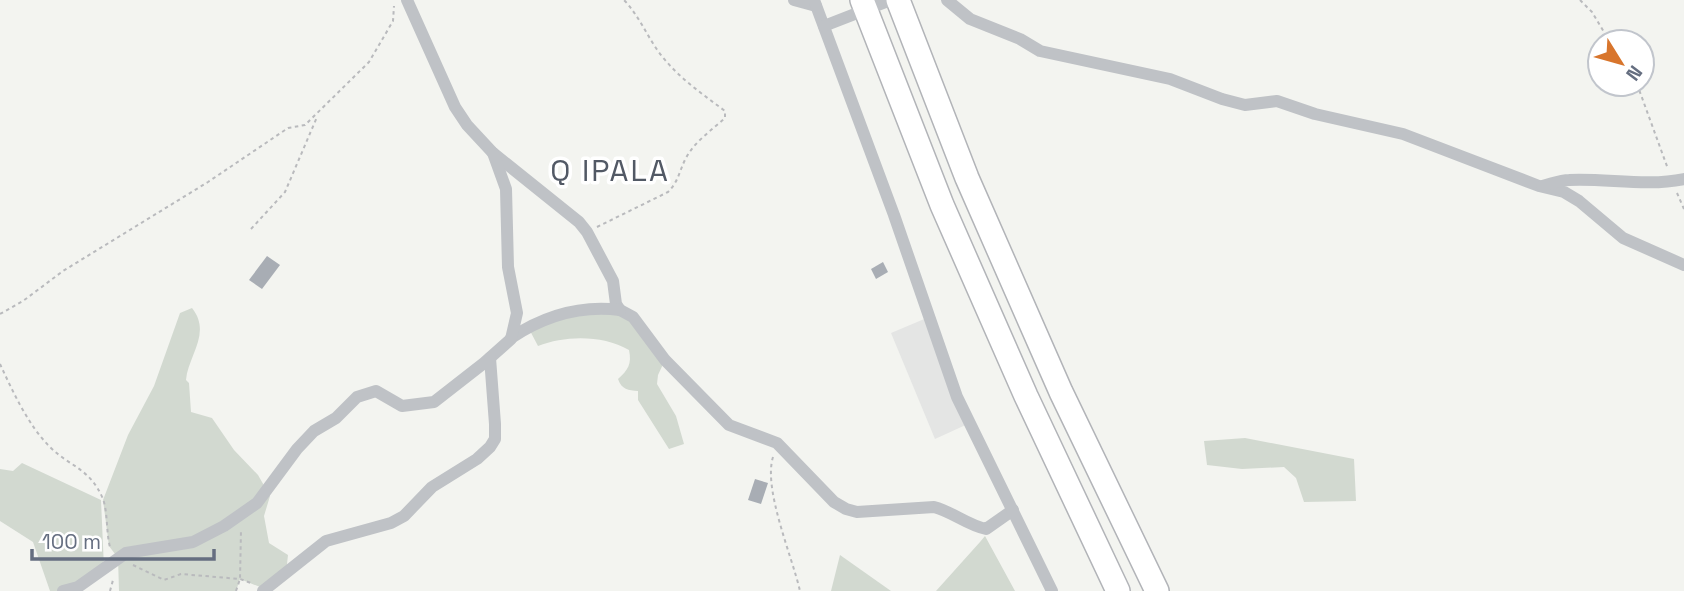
<svg xmlns="http://www.w3.org/2000/svg" width="1684" height="591" viewBox="0 0 1684 591" font-family="'Space Grotesk',sans-serif">
<rect width="100%" height="100%" fill="#f3f4f0"/>
<path fill="#e4e5e4" d="M929,317l41,106 -35,16 -44,-106z"/>
<g fill="#d2d9d0">
<path d="M192,308c20,25 -4,48 -6,72l3,3 2,29 21,6 22,32 24,25 12,21 -6,20 5,27 19,12 -2,18 -21,16 -25,-10 -4,12h-117l-1,-33 -9,-12 -6,-46 25,-65 26,-49 26,-73z"/>
<path d="M620,310l45,50 -7,15 -1,9 19,32 8,28 -15,5 -31,-49v-9c-10,-1 -16,-1 -20,-12 10,-9 14,-15 11,-29 -26,-15 -63,-15 -91,-4l-10,-19 20,-9z"/>
<path d="M1245,438l109,21 2,42 -52,1 -8,-24 -12,-11 -42,2 -35,-4 -3,-24z"/>
<path d="M22,463l79,37 3,68 -41,23h-13l-17,-49 -33,-21v-52l13,2z"/>
<path d="M985,536l30,55h-79l44,-49z"/>
<path d="M840,555l51,36h-60z"/>
</g>
<g fill="#a8adb4">
<path d="M267,256l13,9 -18,24 -13,-9z"/>
<path d="M883,262l5,10 -12,7 -5,-10z"/>
<path d="M755,479l13,4 -7,21 -13,-4z"/>
</g>
<g fill="none" stroke-linecap="round" stroke-linejoin="round">
<g stroke="#b2b4b8" stroke-width="26">
<g id="highway">
<path d="M862,0l80,205 84,191 92,195"/>
<path d="M898,0l69,178 94,214 96,199"/>
</g>
</g>
<g stroke="#b9babd" stroke-width="2" stroke-dasharray="3.5 3.5" stroke-linecap="butt">
<path d="M1580,0l12,12 18,30"/>
<path d="M1637,84l31,85"/>
<path d="M1677,193l7,16"/>
<path d="M597,227l71,-35c11,-11 11,-21 18,-34 8,-16 26,-28 39,-40v-7c-24,-18 -49,-35 -67,-60 -12,-17 -19,-35 -34,-51"/>
<path d="M251,229l34,-37 32,-75"/>
<path d="M0,314l23,-13 40,-30 145,-89 80,-54 17,-3 64,-63 24,-41 1,-15"/>
<path d="M0,364c13,28 28,61 50,83 20,20 40,21 53,52 5,14 3,33 7,48"/>
<path d="M773,457c-10,32 19,99 27,134"/>
<path d="M133,565l31,15 17,-6 59,5 11,4"/>
<path d="M110,591l3,-11"/>
<path d="M236,591l4,-12 1,-49"/>
</g>
<g stroke="#bfc2c6" stroke-width="12">
<path d="M407,0l48,107 12,18 26,28 86,69 8,10 26,49 3,23 4,6 13,7 32,43 64,65 48,18 57,59 12,7 11,3 77,-5c19,5 33,18 52,22l27,-19"/>
<path d="M794,0l22,6"/>
<path d="M814,0l80,215 63,182 95,194"/>
<path d="M947,0l23,19 50,20 20,12 130,28 52,20 23,6 32,-4 38,13 88,20 136,52 25,6 15,9 44,37 61,27"/>
<path d="M824,26l67,-26"/>
<path d="M1542,186c9,-2 18,-6 27,-6 38,-2 77,7 115,-1"/>
<path d="M511,338c33,-22 70,-33 109,-28"/>
<path d="M63,591l15,-4 48,-34 67,-11 31,-16 33,-23 40,-54 17,-18 22,-13 21,-21 19,-6 26,15 32,-4 50,-39 27,-24 6,-26 -9,-46 -2,-78 -13,-36"/>
<path d="M263,591l63,-50 65,-18 13,-7 28,-29 45,-28 13,-12 5,-8v-15l-5,-66"/>
</g>
<use href="#highway" stroke="#fff" stroke-width="23"/>
</g>
<g text-anchor="middle" dominant-baseline="central" stroke-width="7" stroke-linejoin="round" paint-order="stroke">
<g font-size="30" letter-spacing="2" fill="#525965" stroke="#fff">
<text x="610" y="170">Q IPALA</text>
</g>
</g>
<g transform="translate(1621 63) rotate(127)"><circle r="33" fill="#ffffff" stroke="#c1c5cc" stroke-width="2"/>
<path d="M0-5L12 26L0 18L-12 26Z" fill="#d8752c"/>
<text y="-10" font-size="19" font-weight="bold" text-anchor="middle" fill="#656e80">N</text>
</g>
<path d="M32 549v10h182v-10" fill="none" stroke="#656e80" stroke-width="3.5"/>
<text x="42" y="549" font-size="21" fill="#656e80" stroke="#ffffff" stroke-width="5" paint-order="stroke">100 m</text>
</svg>
